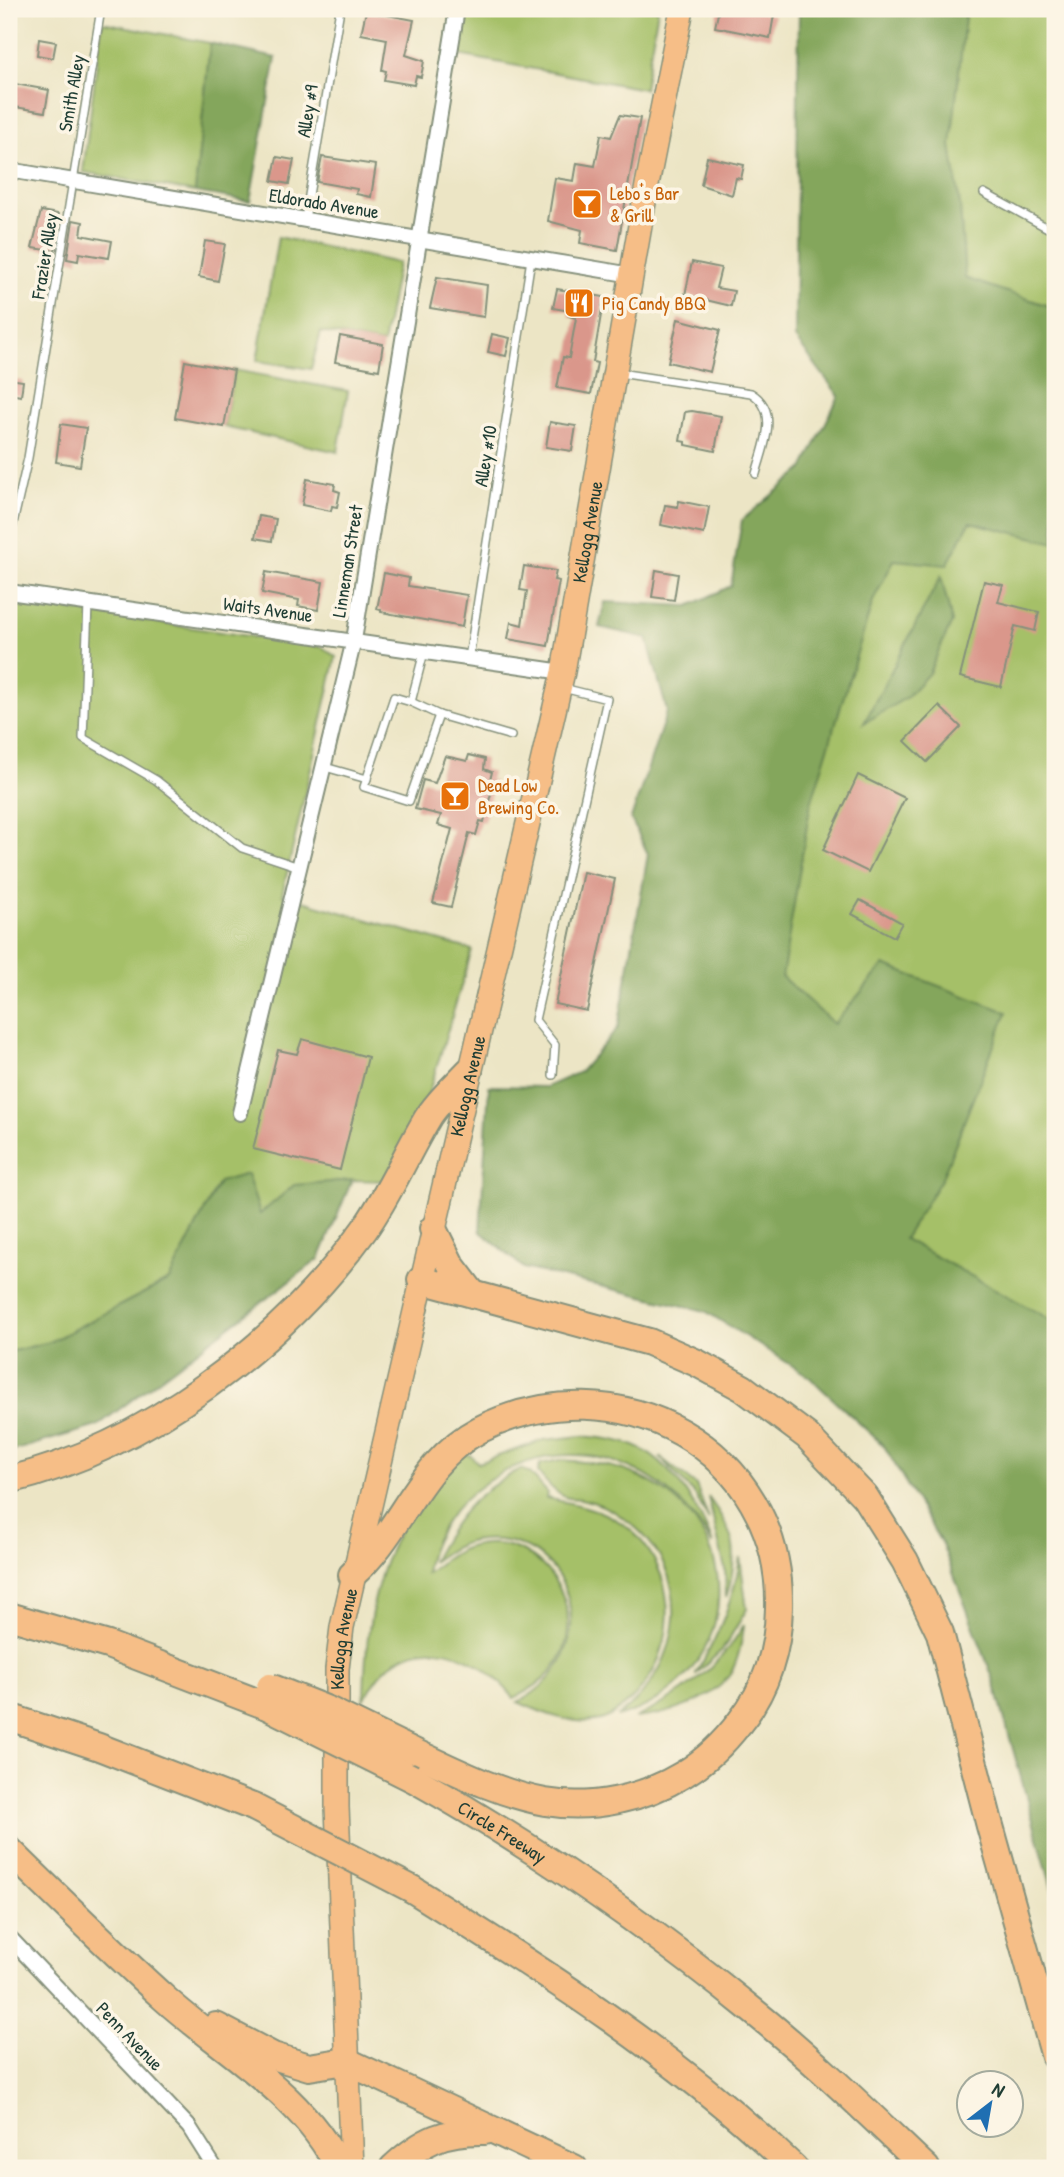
<svg xmlns="http://www.w3.org/2000/svg" width="1064" height="2177" viewBox="0 0 1064 2177" font-family="'Patrick Hand',sans-serif">
<rect width="100%" height="100%" fill="#fcf5e5"/>
<filter id="ink" filterUnits="userSpaceOnUse"><feTurbulence type="fractalNoise" baseFrequency=".0143" numOctaves="2"/><feDisplacementMap in="SourceGraphic" scale="14" xChannelSelector="R" yChannelSelector="G"/><feConvolveMatrix kernelMatrix="1 2 1 2 8 2 1 2 1" color-interpolation-filters="sRGB"/></filter>
<filter id="wash" filterUnits="userSpaceOnUse"><feTurbulence type="fractalNoise" baseFrequency=".00686" numOctaves="4" result="noise"/><feDisplacementMap in="SourceGraphic" scale="28" xChannelSelector="R" yChannelSelector="G"/><feGaussianBlur stdDeviation="1.57" result="paint"/><feColorMatrix in="noise" values="0 0 0 0 0 0 0 0 0 0 0 0 0 0 0 0 0 1.4 0 .05"/><feComposite in="paint" operator="in"/></filter>
<g filter="url(#wash)">
<rect width="100%" height="100%" fill="#ece5c5"/>
<g fill="#a5c067" stroke="#627e4e" stroke-width="2">
<path d="M467,9h191l-14,80 -186,-34z"/>
<path d="M946,9h109v1459l-301,-423z"/>
<path d="M102,22l108,21 -15,149 -112,-20z"/>
<path d="M278,237l120,26 -15,81 -62,-12 -10,37 -54,-8z"/>
<path d="M234,370l114,21 -10,61 -114,-25z"/>
<path d="M9,601l313,46 14,10 -54,238 190,55 -49,162 -36,69 -35,-1 -92,35 -41,-33 -50,98 -119,62 -41,10z"/>
<path d="M581,1436c18,2 36,3 53,10 36,14 67,64 79,99 -51,-90 -156,-121 -240,-53 -24,20 -44,51 -47,82 12,-8 24,-21 40,-26 73,-25 135,68 83,126 -9,10 -23,18 -35,24 -45,-56 -113,-73 -150,2 1,-65 10,-135 48,-190 14,-20 34,-38 51,-56l7,1 8,8 66,-23z"/>
<path d="M660,1457l36,28 13,35 -14,-25z"/>
<path d="M560,1460c27,2 53,4 78,16 118,54 102,207 -21,241 68,-49 81,-145 8,-198 -12,-9 -29,-17 -44,-20 -5,-1 -11,0 -16,-2 -10,-4 -20,-16 -27,-25l2,-8z"/>
<path d="M521,1469l9,4 17,19 -1,6c34,7 67,12 92,39 42,46 38,115 -3,159 -9,9 -22,21 -35,24 -26,6 -58,-7 -82,-18 89,-45 59,-170 -38,-162 -18,1 -34,12 -48,22 23,-45 42,-69 89,-93z"/>
<path d="M708,1497c28,37 32,56 18,101l-1,-29z"/>
<path d="M740,1558l7,51 -24,40 -28,26c22,-36 39,-75 45,-117z"/>
<path d="M744,1625c-2,16 -6,39 -16,52 -20,26 -62,38 -93,41 44,-20 85,-51 109,-93z"/>
</g>
<g fill="#84a65c" stroke="#527248" stroke-width="2">
<path d="M799,9h167l-15,136 9,60 5,73 90,30v235l-85,-21 -23,43 -53,-5 -21,41 -63,206 -28,170 52,47 50,-59 123,47 -65,166 -38,61 151,83v577l-62,-221 -51,-134 -58,-98 -77,-71 -102,-64 -181,-43 -44,-37 9,-145 57,1 34,-15 38,-44 30,-174 -17,-35 36,-108 -20,-73 -48,-11 6,-25 84,4 42,-20 11,-66 61,-51 36,-73 -44,-58z"/>
<path d="M210,43l66,15 -26,143 -55,-9z"/>
<path d="M941,576l11,46 -23,51 -22,24 -43,26z"/>
<path d="M247,1174l13,40 34,-29 58,-5 -33,79 -222,167 -88,26v-100l41,-10 119,-62 50,-98z"/>
</g>
<g id="blocks">
<g fill="#da978b">
<path d="M719,9h25l30,6 -4,23 -55,-11z"/>
<path d="M366,11l48,9 -8,35 18,6 -3,16 -5,-1 -2,9 -30,-5 2,-9 -4,-1 5,-31 -26,-5z"/>
<path d="M39,39l17,3 -3,16 -16,-3z"/>
<path d="M9,83l40,7 -4,22 -36,-6z"/>
<path d="M620,115l20,3 -23,132 -37,-7 2,-13 -34,-9 7,-43 19,3 3,-18 18,3 6,-31 10,2z"/>
<path d="M277,157l17,3 -5,24 -17,-3z"/>
<path d="M322,157l54,8 -5,32 -15,-3 1,-5 -40,-7z"/>
<path d="M707,157l37,8 -3,14 -5,-1 -4,17 -31,-10z"/>
<path d="M41,211l17,3v4l3,1 -6,32 -23,-3z"/>
<path d="M73,220l10,2 -2,13 31,6 -3,17 -30,-5 -1,8 -11,-2z"/>
<path d="M205,241l20,3 -7,37 -19,-4z"/>
<path d="M692,262l29,6 -5,20 18,3 -3,15 -46,-11z"/>
<path d="M437,277l50,8 -3,32 -54,-9z"/>
<path d="M557,289l47,8 -11,65 4,1 -6,31 -34,-6 6,-31 6,1 7,-40 -7,-2 1,-5 -17,-3z"/>
<path d="M678,319l42,11 -10,42 -42,-10z"/>
<path d="M492,334l18,4 -4,18 -18,-4z"/>
<path d="M340,336l43,8 -4,26 -44,-8z"/>
<path d="M185,361l49,9 -10,57 -49,-9z"/>
<path d="M9,379l14,2 -2,15 -12,-2z"/>
<path d="M692,411l29,5 -6,35 -29,-6v-3l-6,-1 5,-29z"/>
<path d="M550,422l26,4 -4,25 -26,-4z"/>
<path d="M61,424l25,4 -6,38 -24,-4z"/>
<path d="M307,479l28,5 -1,6 6,2 -3,15 -5,-1 -1,5 -29,-6z"/>
<path d="M679,501l30,6 -5,27 -43,-9 4,-20 13,2z"/>
<path d="M259,516l17,3 -4,22 -17,-3z"/>
<path d="M524,566l32,5 -2,9 5,1 -11,65 -40,-7 3,-17 11,3 5,-34 -7,-1z"/>
<path d="M656,570l22,4 -4,26 -22,-3z"/>
<path d="M266,572l57,10 -5,28 -20,-4 1,-6 -37,-7z"/>
<path d="M384,573l25,5 -1,8 59,9 -5,32 -81,-15v-2l-4,-1z"/>
<path d="M984,581l19,4 -5,17 41,10 -4,19 -20,-5 -14,61 -41,-10z"/>
<path d="M939,706l22,21 -34,35 -22,-21z"/>
<path d="M469,755l16,4 -1,10 8,3 -2,8 4,1 -10,41 -4,-1 -4,14 -7,-2 -18,74 -18,-4 19,-74 -14,-4 3,-10 -26,-6 8,-29 12,3 10,-27 22,5z"/>
<path d="M858,775l47,23 -37,74 -45,-22z"/>
<path d="M583,872l32,7 -28,132 -32,-7z"/>
<path d="M860,900l42,23 -8,14 -42,-23z"/>
<path d="M302,1039l66,18 -28,113 -87,-21 25,-99 19,4z"/>
</g>
</g>
</g>
<g filter="url(#ink)">
<use href="#blocks" fill-opacity="0" stroke="#86917c" stroke-width="2"/>
<g fill="none" stroke-linecap="round" stroke-linejoin="round">
<g stroke="#86917c" stroke-width="10">
<g id="service">
<path d="M984,193l71,39"/>
<path d="M305,219l35,-210"/>
<path d="M619,373l132,20c30,18 12,54 5,81"/>
<path d="M9,541l19,-83 73,-449"/>
<path d="M88,604l-5,134 73,42 86,68 57,19"/>
<path d="M424,652l-13,50 -17,-5 -30,90 45,14 30,-86 72,21"/>
<path d="M469,658l62,-399"/>
<path d="M411,702l28,13"/>
<path d="M325,767l42,12"/>
<path d="M553,1075l2,-30 -20,-25 72,-321 -44,-11"/>
<path d="M9,1636l3,-14"/>
</g>
</g>
<g stroke="#86917c" stroke-width="18">
<g id="minor">
<path d="M9,170l623,105"/>
<path d="M9,592l554,80"/>
<path d="M240,1113l114,-473 103,-631"/>
<path d="M9,1937l180,190 26,41"/>
</g>
</g>
<g stroke="#86917c" stroke-width="26">
<g id="primary">
<path id="s1" d="M352,2168l-15,-361v-138l5,-42 221,-955 84,-487 35,-176"/>
</g>
</g>
<g stroke="#86917c" stroke-width="30">
<g id="motorway">
<path d="M433,1229l18,36 22,29"/>
<path d="M421,1280l228,62 48,21 46,25 64,48 58,61 40,64 35,72 50,193 65,231"/>
<path d="M9,1480c138,-33 272,-136 355,-250 25,-35 41,-74 63,-111 10,-17 28,-33 42,-48"/>
<path d="M352,1575c49,-42 66,-113 127,-145 137,-70 304,18 300,178 -1,43 -12,80 -39,114 -16,21 -33,38 -56,52 -41,25 -92,36 -139,28 -48,-9 -92,-32 -135,-52"/>
<path d="M9,1616l99,29 159,61"/>
<path d="M9,1717l90,30 154,60"/>
<path id="s2" d="M412,1778c120,67 234,146 341,233 61,49 116,103 173,157"/>
<path d="M9,1850c51,50 102,100 155,148 60,54 139,96 175,170"/>
<path d="M412,1889c135,84 267,169 382,279"/>
<path d="M216,2026l57,30 36,11 37,-6 228,107"/>
<path d="M393,2168c30,-28 52,-38 92,-37"/>
</g>
</g>
<use href="#service" stroke="#fff" stroke-width="7"/>
<use href="#minor" stroke="#fff" stroke-width="14"/>
<use href="#primary" stroke="#f6be87" stroke-width="23"/>
<use href="#motorway" stroke="#f6be87" stroke-width="26"/>
<g stroke="#86917c" stroke-width="30" stroke-linecap="butt">
<g id="motorway-bridge">
<path d="M270,1687l58,23 82,40"/>
<path d="M267,1706l145,72"/>
<path d="M253,1807l159,82"/>
</g>
</g>
<use href="#motorway-bridge" stroke="#f6be87" stroke-width="26"/>
</g>
</g>
<defs>
<g id="bar-square" transform="scale(1.575)"><rect x="-9" y="-9" width="18" height="18" rx="4" fill="#e8710a" stroke="#fcf5e5"/><path d="M-6-5H6L.8 .8V4.5H3.5V6h-7V4.5H-.8V.8Z" fill="#fff"/></g>
<g id="restaurant-square" transform="scale(1.575)"><rect x="-9" y="-9" width="18" height="18" rx="4" fill="#e8710a" stroke="#fcf5e5"/><path d="M-5-6h1v4h1v-4h1v4h1v-4h1v5L-1.5 .5V6h-2V.5L-5-1ZM5-6V6H3V1.5H1.5Q1.5-4 5-6Z" fill="#fff"/></g>
</defs>
<g fill-rule="evenodd">
<use href="#bar-square" x="587" y="204"/>
<use href="#restaurant-square" x="579" y="303"/>
<use href="#bar-square" x="455" y="796"/>
</g>
<g text-anchor="middle" dominant-baseline="central" stroke-width="7" stroke-linejoin="round" paint-order="stroke">
<g font-size="19" fill="#1f3d34" stroke="#fcf5e5">
<text transform="translate(71 93) rotate(-80)">Smith Alley</text>
<text transform="translate(307 111) rotate(-81)">Alley #9</text>
<text transform="translate(324 203) rotate(9)">Eldorado Avenue</text>
<text transform="translate(44 256) rotate(-81)">Frazier Alley</text>
<text transform="translate(485 456) rotate(-81)">Alley #10</text>
<text stroke="none"><textPath href="#s1" startOffset="1664">Kellogg Avenue</textPath></text>
<text transform="translate(347 561) rotate(-81)">Linneman Street</text>
<text transform="translate(268 609) rotate(8)">Waits Avenue</text>
<text stroke="none"><textPath href="#s1" startOffset="1097">Kellogg Avenue</textPath></text>
<text stroke="none"><textPath href="#s1" startOffset="530">Kellogg Avenue</textPath></text>
<text stroke="none"><textPath href="#s2" startOffset="105">Circle Freeway</textPath></text>
<text transform="translate(130 2036) rotate(46)">Penn Avenue</text>
</g>
<g font-size="19" fill="#c56008" stroke="#fcf5e5" text-anchor="start">
<text x="610" y="193">Lebo's Bar<tspan x="610" dy="22">&amp; Grill</tspan></text>
<text x="602" y="303">Pig Candy BBQ</text>
<text x="478" y="785">Dead Low<tspan x="478" dy="22">Brewing Co.</tspan></text>
</g>
</g>
<rect width="1064" height="2177" fill="none" stroke="#fcf5e5" stroke-width="35"/>
<g transform="translate(990 2104) rotate(31)"><circle r="33" fill="#fcf5e5" stroke="#a4ab9e" stroke-width="2"/>
<path d="M0-5L12 26L0 18L-12 26Z" fill="#1f6fb2"/>
<text y="-10" font-size="19" font-weight="bold" text-anchor="middle" fill="#1f3d34">N</text>
</g>
</svg>
